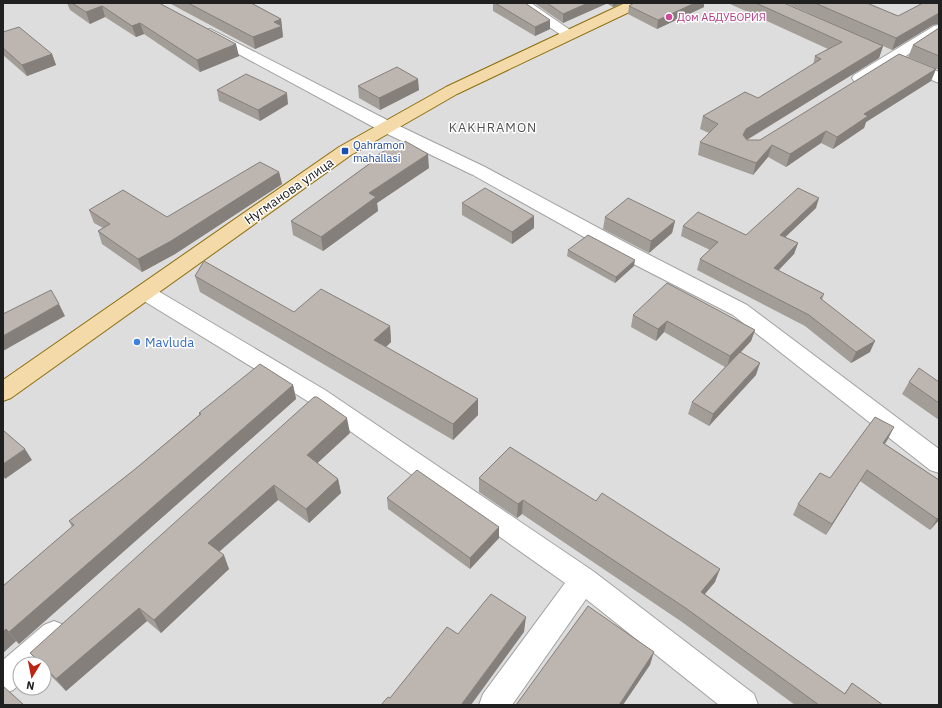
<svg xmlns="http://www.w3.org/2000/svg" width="942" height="708" viewBox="0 0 942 708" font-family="'IBM Plex Sans',sans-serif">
<rect width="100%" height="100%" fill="#efede7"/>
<path fill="#dedddd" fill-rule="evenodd" d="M3,3h936v702h-936zM20,664h24v24h-24z"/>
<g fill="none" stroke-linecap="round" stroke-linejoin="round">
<g stroke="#a1a1a1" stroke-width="2">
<g id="minor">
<path d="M514,3h17l45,31 -2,3h-10z"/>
<path d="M939,25v10l-73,46h-12l-2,-3 2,-3 80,-49z"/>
<path d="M210,29l181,93 94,45 147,79 115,59 192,144v24l-9,-3 -197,-155 -115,-59 -145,-81 -94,-45 -174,-94 -2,-3 2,-3z"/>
<path d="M906,59l33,13v11l-38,-16 -3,-3 3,-3z"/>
<path d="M146,286l7,2 172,102 268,181 161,123 4,11h-39l-133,-106 -74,106h-33l4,-11 82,-111 -256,-181 -170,-104 -3,-5 3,-5z"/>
<path d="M54,621l10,4 4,9 -4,9 -23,21h-21v20l-7,6 -10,4v-34l41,-35z"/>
</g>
</g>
<g stroke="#8d6f0f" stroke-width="2">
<path id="major" d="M625,3h19l-2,3 -185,88 -106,61 -340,243 -8,3v-21l336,-233 107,-60z"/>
</g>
<use href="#minor" fill="#fff" fill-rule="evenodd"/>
<use href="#major" fill="#f3daa8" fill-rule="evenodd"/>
</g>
<g fill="#a39d97">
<path d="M67,3h92l80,53 -39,16 -56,-38 -8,3 -31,-20 -15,7 -20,-14z"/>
<path d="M169,3h82l30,16 2,18 -28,12z"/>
<path d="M493,3h32l25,26 -15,7 -42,-25z"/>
<path d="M534,3h88l-9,4 -7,-4 -43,20z"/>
<path d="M634,3h70v4l-47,22 -29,-15 1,-8z"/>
<path d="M728,3h56l93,41 -91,-41h81l31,13 35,9 -41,25 -9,-4 -4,12 -132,82h13l176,-71 -5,12 -65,41 -2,6 -31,21 -12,-6 -35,24 -18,-10 -15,18 -55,-20 2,-13 9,-9 -9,-4 3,-13 55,-18 55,-33 2,-9 13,-7z"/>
<path d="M939,28v42l-31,-13 5,-12z"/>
<path d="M3,32l49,22 4,11 -29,11 -24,-21z"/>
<path d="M358,86l61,4 -39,20 -21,-12z"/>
<path d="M217,90l71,14 -28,17 -41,-20z"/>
<path d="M373,158l56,10 -52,35 1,8 -55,40 -30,-16 -2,-14 82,-60z"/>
<path d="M279,172l3,12 -107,70 -33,18 -40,-28 -4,-13 5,-3 -9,-5 -5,-13 78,7z"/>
<path d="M462,203l72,25 -22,16 -50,-29z"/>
<path d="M816,208l-31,29 13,6 -4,11 -16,17 46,23 -2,6 48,52 -19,11 -46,-37 -108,-56 3,-11 10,-9 -29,-14 2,-10 63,9z"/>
<path d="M605,217l70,4 -3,12 -23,20 -46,-24z"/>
<path d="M568,250l66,16 -19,17 -48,-27z"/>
<path d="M195,276l99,36 96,14 1,16 -5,5 92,68 -25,25 -253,-148z"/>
<path d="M633,315l122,15 -4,11 -10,11 15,23 -47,51 -21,-12 4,-12 33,-35 -61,-35 -8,9 -25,-14z"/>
<path d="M909,382h30v38l-37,-26z"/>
<path d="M293,385l3,14 -277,245 -3,-3 -13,12v-67l69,-59 -3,-6 65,-51 65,-55v-2z"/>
<path d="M350,433l-33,30 21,16 3,14 -32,30 -31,-23 -59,52 10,17 -68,64 -14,-12 -81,70 -22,-22v-5h-4l-10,-11z"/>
<path d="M888,439l-3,5 54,36v40l-9,10 -70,-49 -34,54 -33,-20 5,-11 32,-26z"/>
<path d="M479,478l236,104 -10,12 139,100 8,-11 31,22h-88l-113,-83 -160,-108 -5,4 -38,-26z"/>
<path d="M387,498l112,29v11l-29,31 -82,-60z"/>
</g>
<g fill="#847f7b">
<path d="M588,3h18v1l-43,19v-9z"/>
<path d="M613,3h9l-9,4z"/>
<path d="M695,3h9v4l-47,22 1,-9z"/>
<path d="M102,6l3,11 -15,7 -4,-12z"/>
<path d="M938,13h1v11l-6,1 -41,25 4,-12z"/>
<path d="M281,19l2,18 -28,12 -2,-12 21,-15z"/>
<path d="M550,20v9l-15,7v-9z"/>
<path d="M140,23l4,11 -8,3 -4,-11z"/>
<path d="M236,44l3,12 -39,16 -3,-12z"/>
<path d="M883,46l-4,12 -136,84v-7l3,-6z"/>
<path d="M52,54l4,11 -29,11 -5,-11z"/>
<path d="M936,69l-5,12 -65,41 -2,6 -31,21 4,-12 27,-23z"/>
<path d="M418,79l1,11 -39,20 -1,-12z"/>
<path d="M287,93l1,11 -28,17 -2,-11z"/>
<path d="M826,131l-5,12 -35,24 4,-13z"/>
<path d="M772,145l-4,12 -15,18 3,-12z"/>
<path d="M428,154l1,14 -52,35 1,8 -55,40 -2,-14 48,-44z"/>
<path d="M279,172l3,12 -107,70 -33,18 -4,-13z"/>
<path d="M819,198l-3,10 -39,37 3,-10z"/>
<path d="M534,216v12l-22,16v-12z"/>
<path d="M675,221l-3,12 -23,20 2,-12z"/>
<path d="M798,243l-4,11 -24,25 4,-11z"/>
<path d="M635,260l-1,6 -19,17 1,-6z"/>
<path d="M59,304l6,12 -62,35v-15z"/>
<path d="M667,321l-3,11 -8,9 2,-12z"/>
<path d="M390,326l1,16 -15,14 -2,-16z"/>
<path d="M755,330l-4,11 -24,26 3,-11z"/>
<path d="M875,341l-5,11 -19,11 5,-11z"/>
<path d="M760,363l-4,12 -47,51 4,-12z"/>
<path d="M293,385l3,14 -277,245 -10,-12z"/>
<path d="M478,399v16l-25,25v-16z"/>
<path d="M347,418l3,15 -40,37 -3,-15z"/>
<path d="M894,427l-6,12 -11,15 6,-11z"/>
<path d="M25,449l7,11 -27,19 -2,-4v-11z"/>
<path d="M867,470l-7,11 -34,54 6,-11z"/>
<path d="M338,479l3,14 -32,30 -3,-14z"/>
<path d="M274,485l4,15 -65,57 -5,-14z"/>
<path d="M523,500l-1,14 -5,4 1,-14z"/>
<path d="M939,517v3l-9,10 7,-11z"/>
<path d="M499,527v11l-29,31v-11z"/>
<path d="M224,555l5,14 -68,64 -7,-13z"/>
<path d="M720,569l-5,13 -19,22 5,-12z"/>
<path d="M139,608l8,13 -81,70 -10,-12z"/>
<path d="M526,617l-2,15 -53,73h-10z"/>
<path d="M6,629l10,12 -13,12v-21z"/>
<path d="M654,652l-4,13 -27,40h-4z"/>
</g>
<g fill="#bdb6b0" stroke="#847f7b">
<path d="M72,3h87l77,41 -39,16 -57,-37 -8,3 -30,-20 -16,6z"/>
<path d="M188,3h63l30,16 -7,3 8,4 -29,11z"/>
<path d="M495,3h30l25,17 -15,7z"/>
<path d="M547,3h41l-25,11z"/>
<path d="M634,3h61l-37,17 -29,-14z"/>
<path d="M756,3h28l99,43 -137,83 -3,6 4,5h13l139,-86 37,15 -72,45 4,2 -31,21 -11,-6 -36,23 -18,-9 -16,18 -56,-21 18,-18 -15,-8 42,-24 13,6 63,-39 -6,-3 27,-14z"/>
<path d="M815,3h52l31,13 25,-13h16v10l-43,25z"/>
<path d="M19,27l33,27 -30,11 -19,-17v-16z"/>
<path d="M939,28v28l-26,-11z"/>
<path d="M397,67l21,12 -39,19 -21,-12z"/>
<path d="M246,74l41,19 -29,17 -41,-20z"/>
<path d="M405,141l23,13 -59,39 7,4 -55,40 -30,-16 85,-62 -3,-1 25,-16 6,2z"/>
<path d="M260,162l19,10 -108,69 -33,18 -40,-28 12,-7 -21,-14 34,-20 44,27z"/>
<path d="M485,188l49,28 -22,16 -50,-29z"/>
<path d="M798,188l21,10 -39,37 18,8 -24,25 50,26 -4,4 55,43 -19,11 -47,-37 -109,-56 18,-17 -35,-16 15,-14 48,23z"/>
<path d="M628,198l47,23 -24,20 -46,-24z"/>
<path d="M588,235l47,25 -19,17 -48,-27z"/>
<path d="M204,261l90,51 27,-23 69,37 -16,14 104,59 -25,25 -258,-148z"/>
<path d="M667,283l88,47 -25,26 -63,-35 -9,8 -25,-14z"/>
<path d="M51,290l8,14 -56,32v-22z"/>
<path d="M740,352l20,11 -47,51 -21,-12z"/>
<path d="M260,364l33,21 -284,247 -3,-3 -3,3v-46l71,-61 -5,-4 65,-51 67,-56 -2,-1z"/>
<path d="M919,368l20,14v21l-30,-21z"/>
<path d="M314,397h3l30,21 -40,37 31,24 -32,30 -32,-24 -66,58 16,12 -70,65 -15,-12 -83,71 -12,-13v-2h-2l-12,-11z"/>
<path d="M875,417l19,10 -11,16 56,37v37l-2,2 -70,-49 -35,54 -34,-20 22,-31 10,5z"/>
<path d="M3,431h1l21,18 -22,15z"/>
<path d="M510,447l86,54 6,-8 118,76 -19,23 144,102 7,-11 31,22h-64l-132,-96 -164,-109 -5,4 -39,-26z"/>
<path d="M417,470l82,57 -29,31 -83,-60z"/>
<path d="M491,594l35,23 -65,88h-80l7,-8 2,1 57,-71 11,7z"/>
<path d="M588,606l66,46 -35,53h-103z"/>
<path d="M3,686l21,19h-21z"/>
</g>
<circle fill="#d1479c" stroke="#fff" stroke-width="1.5" cx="669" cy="17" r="4"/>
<rect fill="#1a4fb4" stroke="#fff" stroke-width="1.5" x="341" y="147" width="8" height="8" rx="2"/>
<circle fill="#3f7fe0" stroke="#fff" stroke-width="1.5" cx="137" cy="342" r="4"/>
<g text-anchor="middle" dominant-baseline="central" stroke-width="3" stroke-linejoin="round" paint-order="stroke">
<g font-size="11" fill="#b23c85" stroke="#fff" text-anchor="start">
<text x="677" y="17">Дом АБДУБОРИЯ</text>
</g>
<g font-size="11" fill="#164399" stroke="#fff" text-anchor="start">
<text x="353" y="145">Qahramon<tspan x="353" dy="13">mahallasi</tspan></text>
</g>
<g font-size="13" letter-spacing="1" fill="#535353" stroke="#fff">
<text x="493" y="127">KAKHRAMON</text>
</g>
<g font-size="13" fill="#202020" stroke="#fff">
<text transform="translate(289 191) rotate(-35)">Нугманова улица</text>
</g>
<g font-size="13" fill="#366cbe" stroke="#fff" text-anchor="start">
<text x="145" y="342">Mavluda</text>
</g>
</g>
<rect width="942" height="708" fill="none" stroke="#202020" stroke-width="8"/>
<g transform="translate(32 676) rotate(190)"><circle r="19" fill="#ffffff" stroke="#a6a6a6"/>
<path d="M0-3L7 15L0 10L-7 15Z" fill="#bc2414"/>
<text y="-6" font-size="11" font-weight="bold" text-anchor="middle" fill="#202020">N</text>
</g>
</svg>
